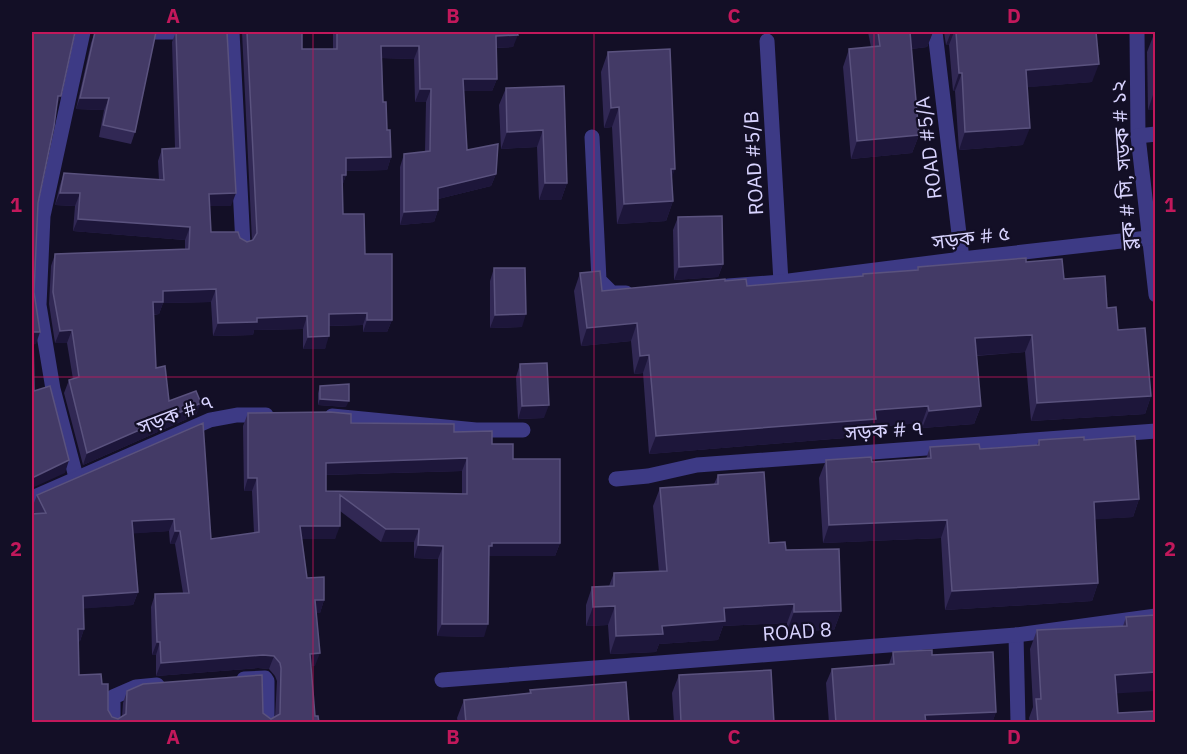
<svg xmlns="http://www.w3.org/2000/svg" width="1187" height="754" viewBox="0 0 1187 754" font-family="'IBM Plex Sans','Noto Sans Bengali',sans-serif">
<rect width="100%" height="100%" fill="#130f26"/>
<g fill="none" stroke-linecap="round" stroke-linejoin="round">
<g stroke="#3d3a85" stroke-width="15">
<path d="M137,32h64"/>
<path d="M232,32l11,213"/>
<path d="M935,32l27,227"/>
<path d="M1137,32l1,104 18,159"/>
<path d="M767,41l14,241"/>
<path d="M1138,136l18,-2"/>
<path d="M592,137l7,143 13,13h14"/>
<path d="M728,286l53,-4 181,-23 186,-21"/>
<path d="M332,416l144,14h47"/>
<path d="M76,477l-23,-88 -14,-84 4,-89 40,-184"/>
<path d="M616,479l32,-3 49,-11 459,-34"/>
<path d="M32,498l178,-78 27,-5h29"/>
<path d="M1016,635l2,87"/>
<path d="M244,679l21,-1 2,3v41"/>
<path d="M442,680l574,-45 140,-19"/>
<path d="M113,722v-25l23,-10 21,-2"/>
</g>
</g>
<g fill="#312854" fill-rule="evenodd">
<path d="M95,32l40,100 -4,12 -32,-7 5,-27 -28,-1 15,-66z"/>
<path d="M176,32h51l4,174h-21l1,26 29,6 7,4 5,-1 -10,-209h60v17h31v-17h184l-4,15 -17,1 1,31 -5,12h-28l3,59 29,24 -5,12 -53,13v11l-4,12 -34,3v-58l4,-13 21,-2 1,-50h-11l-1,-43 -32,-1 1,44 8,55 -4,13 -41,1v4l-4,11 1,28 22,40 27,66 -5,12h-24v-7l-34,1 -4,23h-22v-20l-49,1 -1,5 -40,1 -2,-34 -48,1 -4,11 -5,1 2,53 13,33 27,14 -113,50 -19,-72 5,-13 4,-1 -6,-36h-12l-6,-39 2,-38 4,-12 130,-5v-9l-112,-9 2,-25 -20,-1 5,-20 4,-12 95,7 -1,-19 4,-12 13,-1 -3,-106z"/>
<path d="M868,32h65l-6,15 -16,2 8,86 -7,18 -61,6 -8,-92 6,-18 22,-2z"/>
<path d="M944,32h152l-4,50 -65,5 -4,58 -64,5 -4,-59h-2l-4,-46h-3z"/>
<path d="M1154,34h1v76h-7l-1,-58z"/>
<path d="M608,52l65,149 -7,20 -49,3 -5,-97 -8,1 -3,-56z"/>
<path d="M564,86l3,97 -6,17h-22l-2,-53 -36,2 -2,-44 7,-17z"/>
<path d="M678,217l45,47 -5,13 -44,3 -1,-50z"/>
<path d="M1026,262l38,17 43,29 44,88 -6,18 -114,7 -6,-69 -49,4 5,50 -7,18 -52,4v-5l-50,4 -3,9 -220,18 -6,-81 -9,1 -3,-33 -50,5 -7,-55 6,-18 22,18 123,-10 22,5 116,-10v-2l54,-4 1,-3z"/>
<path d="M494,268l28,59 -32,1v-47z"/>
<path d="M520,364l24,54 -26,1 -2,-42z"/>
<path d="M320,386l26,21 -28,-2v-12z"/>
<path d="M248,413l103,10 103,9 38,12 21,15 47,84 -5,13h-66l-5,81 -47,-1 1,-77 -24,-1v-16h-33l-41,-31 -5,28h-33l5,39 17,22 -4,13h-4l-1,53h-4l4,50 4,7h-287l3,-209 -3,-6 5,-13 166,-72 8,116 43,-6 -2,-42h-8l-1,-65zM462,471v23l-136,-3v-16zM169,531l1,13h5l8,49 -28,1 -4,13 1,48h4v21l102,-8 11,1 6,7 2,5 -2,36 -4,2 -8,-6 -136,-22 -4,12 -1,14 -4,2 -6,-2 -4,-7 -6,-26 -23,-9 -1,-33 2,-1 4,-12v-21l49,-3 5,-13 -5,-59z"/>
<path d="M1039,440h45l55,59 -6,18 -38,2 3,64 -6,18 -147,9 -4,-72 -118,5 -4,-65 7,-18 46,2 54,-3 4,-12 50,2 57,-4z"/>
<path d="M718,475l51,68 17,7 55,61 -7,19 -47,1v-8l-64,3 -5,14 -59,4 -3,8 -46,2 -2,-29 -22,1v-21l6,-18 17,-1 5,-13 45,-1 -6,-66 7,-18 54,-4z"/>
<path d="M1155,615l-39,78 2,20 37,10h-125l-1,-5 4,-11 -3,-58 7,-19 86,-4 3,-9z"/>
<path d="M893,652l39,3 64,57 -4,11h-163l-3,-40 6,-14 57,-5z"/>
<path d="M679,675l95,48h-100l-2,-30z"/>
<path d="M530,690l99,33h-171l-1,-5 7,-18 65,-7z"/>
</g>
<g fill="#1d163a">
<path d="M910,32h23l-6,15 -24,3z"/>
<path d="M951,32h3l-5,13h-3z"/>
<path d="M518,35l-5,12 -21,1 4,-12z"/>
<path d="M381,46h38l-5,13 -37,-1z"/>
<path d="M1099,64l-7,18 -73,6 7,-18z"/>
<path d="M959,73h3l-7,18h-2z"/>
<path d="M463,79h34l-5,12h-33z"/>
<path d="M420,89h11l-5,13h-11z"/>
<path d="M1154,92h1v18h-7z"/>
<path d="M58,96h3l-5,13z"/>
<path d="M80,98h29l-5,12 -28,-1z"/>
<path d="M619,107l-7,20 -8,1 7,-20z"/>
<path d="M1030,128l-7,17 -64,5 6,-18z"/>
<path d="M543,130l-6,17 -36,2 6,-17z"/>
<path d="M919,135l-7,18 -61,6 6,-18z"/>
<path d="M391,157l-4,13 -46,1 5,-13z"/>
<path d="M671,169h4l-7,20z"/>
<path d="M496,174l-5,12 -57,14 4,-12z"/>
<path d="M342,175h4l-4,12z"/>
<path d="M545,183h22l-6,17h-22z"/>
<path d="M60,193h20l-5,13 -20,-1z"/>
<path d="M236,193l-5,13h-26l4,-12z"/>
<path d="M673,201l-7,20 -49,3 7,-20z"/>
<path d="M438,210l-4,12 -34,3 4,-13z"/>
<path d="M78,219l112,8 -5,13 -112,-9z"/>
<path d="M723,264l-5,13 -44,3 5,-13z"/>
<path d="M216,289l-5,13 -48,1 -4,11 -10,1 4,-13 10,-11z"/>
<path d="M367,313l-4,12 -39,1 5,-12z"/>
<path d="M526,314l-4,13 -32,1 5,-13z"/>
<path d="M307,316l-4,13 -49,1 -1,5 -40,1 5,-13 39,-5z"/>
<path d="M367,320h25l-5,12h-24z"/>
<path d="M637,323l-6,18 -50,5 6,-18z"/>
<path d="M72,330l-5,13h-12l5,-12z"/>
<path d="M33,332h7l-4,12 -4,1z"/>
<path d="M1032,335l-7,17 -56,4 6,-18z"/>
<path d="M329,336l-4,13h-22l5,-12z"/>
<path d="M649,355l-6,18 -9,1 6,-18z"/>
<path d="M1151,396l-6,18 -114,7 6,-18z"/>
<path d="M320,399l29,2 -3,6 -28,-2z"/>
<path d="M201,403l-5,12 -113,50 4,-12z"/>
<path d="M549,405l-5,13 -26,1 4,-13z"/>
<path d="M928,406l-6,17 -50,4 -3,9 -220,18 7,-18 219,-26z"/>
<path d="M981,406l-7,18 -52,4 7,-17z"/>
<path d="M467,458l-5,13 -141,4 5,-12z"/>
<path d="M69,460l-4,13 -33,15v-10z"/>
<path d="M248,478h9l-5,13h-8z"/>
<path d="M1139,499l-6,18 -46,3 7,-18z"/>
<path d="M174,519l-5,12 -42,3 5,-13z"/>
<path d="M947,520l-6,18 -118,5 6,-18z"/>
<path d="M300,526h40l-5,13h-39z"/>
<path d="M386,529h33l-5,13h-33z"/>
<path d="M175,531h5l-5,13h-5z"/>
<path d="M492,543h68l-5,13h-67l1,-10z"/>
<path d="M418,545l25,1 -5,13 -24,-1z"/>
<path d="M1098,583l-6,18 -147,9 7,-19z"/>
<path d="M138,592l-5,13 -55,4 5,-13z"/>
<path d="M315,600h9l-4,13h-10z"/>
<path d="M794,604l-7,19 -64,3 -5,14 -59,4 -3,8 -46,2 6,-18 108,-28z"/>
<path d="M615,606l-7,19 -22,1 7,-19z"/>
<path d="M841,611l-7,19 -47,1 7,-19z"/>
<path d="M442,624h46l-4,13 -47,-1z"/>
<path d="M78,629h6l-4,12 -7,1z"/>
<path d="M157,642h3l-4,13h-4z"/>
<path d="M320,653l-5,13 -10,1 5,-13z"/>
<path d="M263,655l11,1 -5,13 -11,-1 -102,8 5,-13z"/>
<path d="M1155,672v19l-47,3 7,-19z"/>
<path d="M996,712l-4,11h-69l2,-8z"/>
</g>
<g fill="#433a66" stroke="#5a527e" stroke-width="1.5" fill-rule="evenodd">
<path d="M32,32h43l-14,64h-3l-4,30 -16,77 -4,89 6,40h-7l1,59 16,-5 19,74 -37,18z"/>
<path d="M95,32h61l-21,100 -32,-7 6,-27h-29z"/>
<path d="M176,32h51l9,161 -27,1 2,38h27l2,6 7,4 6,-2 4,-7 -10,-201h55v17h35v-17h180l1,3 -22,1 1,43h-34l4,71 31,-6 -2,30 -58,14v22l-34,2v-58l26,-3 1,-62h-11l-1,-43h-38l2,56h3l1,28h3l1,27 -45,1v17h-4l1,39h21l1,40h27v66h-25v-7l-38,1v22l-21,1 -1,-21 -50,2v4l-39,1 -2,-34 -53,2v11h-10l3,66 9,-2 4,35 27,-10 5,12 -114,50 -18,-73 10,-3 -7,-47 -12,1 -7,-39 2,-38 134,-5 1,-22 -112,-8 2,-26h-20l4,-20 100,7 -2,-31 18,-1z"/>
<path d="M878,32h37h-5l9,103 -62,6 -8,-92 31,-3z"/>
<path d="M956,32h140l3,32 -73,6 4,58 -65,4 -3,-59h-3z"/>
<rect x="1154" y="34" width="1" height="58"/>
<path d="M670,49l5,120h-4l2,32 -49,3 -5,-97 -8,1 -3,-56z"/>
<path d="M564,86l3,97h-22l-2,-53 -36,2 -1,-44z"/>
<path d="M722,216l1,48 -44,3 -1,-50z"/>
<path d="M1026,258v4l36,-3 2,20 41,-3 2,32 9,-1 2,23 27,-2 6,68 -114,7 -5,-68 -57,3 6,68 -52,5 -1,-5 -53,4 1,9 -220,17 -7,-81 -9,1 -3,-33 -50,5 -7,-55 20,-2 2,20 123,-12v2l21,-2 1,7 116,-10v-2l55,-4v-3z"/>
<path d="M494,268h31l1,46 -31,1z"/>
<path d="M547,363l2,42 -27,1 -2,-42z"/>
<path d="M349,384v17l-29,-2v-13z"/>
<path d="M330,412l21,2v9l103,1v8l38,-1v13h21v15h47v84h-68v3h-3l-1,78h-46l1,-78 -25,-1 1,-16h-33l-46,-34v31h-40l7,52 17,-1v23h-9l5,53 -10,1 5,62h3l1,7h-287v-209l14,-1 -9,-18 166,-72 8,116 48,-7 -2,-54h-9v-65zM467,458v36l-141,-3v-28zM174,519l1,12h5l9,62 -34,1 2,48h3l1,21 102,-8 11,1 6,7 1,5 -1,46 -9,5 -8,-6 -1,-38 -119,9 -16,7 -1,23 -8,5 -6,-2 -4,-7v-26h-6l-1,-10 -22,1 -1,-46h6l-1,-33 55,-4 -6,-71z"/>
<path d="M1135,436l4,63 -45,3 4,81 -146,8 -5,-71 -118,5 -3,-65 45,-3 1,5 59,-4 -1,-11 49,-3 1,5 59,-4v-5l45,-3v3z"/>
<path d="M764,472l5,71 16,-1 1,8 53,-1 2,62 -47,1v-8l-70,4 1,13 -63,5 1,8 -47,2 -1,-30 -22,1 -1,-20 22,-1v-13l53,-2 -7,-83 58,-4v-9z"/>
<path d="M1155,615v57l-40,3 3,38 37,-2v12h-117l-2,-24h5l-4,-69 90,-4 -1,-9z"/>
<path d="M932,650v5l61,-3 3,60 -71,3 1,8h-90l-4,-54 62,-5 -1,-12z"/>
<path d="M771,670l3,53h-93l-2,-48z"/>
<path d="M626,682l3,41h-163l-2,-23 67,-7 -1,-3z"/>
</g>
<path fill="none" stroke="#c2185b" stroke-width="1.5" stroke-opacity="0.55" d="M313,32v690M594,32v690M874,32v690M32,377h1124"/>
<g text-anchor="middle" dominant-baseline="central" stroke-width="4.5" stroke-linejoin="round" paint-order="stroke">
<g font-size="20" fill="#d9d4ff" stroke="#130f26">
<text transform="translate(928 148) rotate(-97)">ROAD #5/A</text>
<text transform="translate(753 163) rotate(-93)">ROAD #5/B</text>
<text transform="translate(1123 165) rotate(-94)">ব্লক # সি, সড়ক # ১২</text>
<text transform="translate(971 237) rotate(-7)">সড়ক # ৫</text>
<text transform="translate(175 414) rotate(-21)">সড়ক # ৭</text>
<text transform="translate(884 430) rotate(-4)">সড়ক # ৭</text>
<text transform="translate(797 631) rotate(-4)">ROAD 8</text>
</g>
</g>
<rect width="1187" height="754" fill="none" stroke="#130f26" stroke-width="66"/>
<rect x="33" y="33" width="1121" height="688" fill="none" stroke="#c2185b" stroke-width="2"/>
<g font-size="20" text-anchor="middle" font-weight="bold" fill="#c2185b">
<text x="173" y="23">A</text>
<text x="453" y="23">B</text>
<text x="734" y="23">C</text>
<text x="1014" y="23">D</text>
<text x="16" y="212">1</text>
<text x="1170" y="212">1</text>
<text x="16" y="556">2</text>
<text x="1170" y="556">2</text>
<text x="173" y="744">A</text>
<text x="453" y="744">B</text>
<text x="734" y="744">C</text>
<text x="1014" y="744">D</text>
</g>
</svg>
